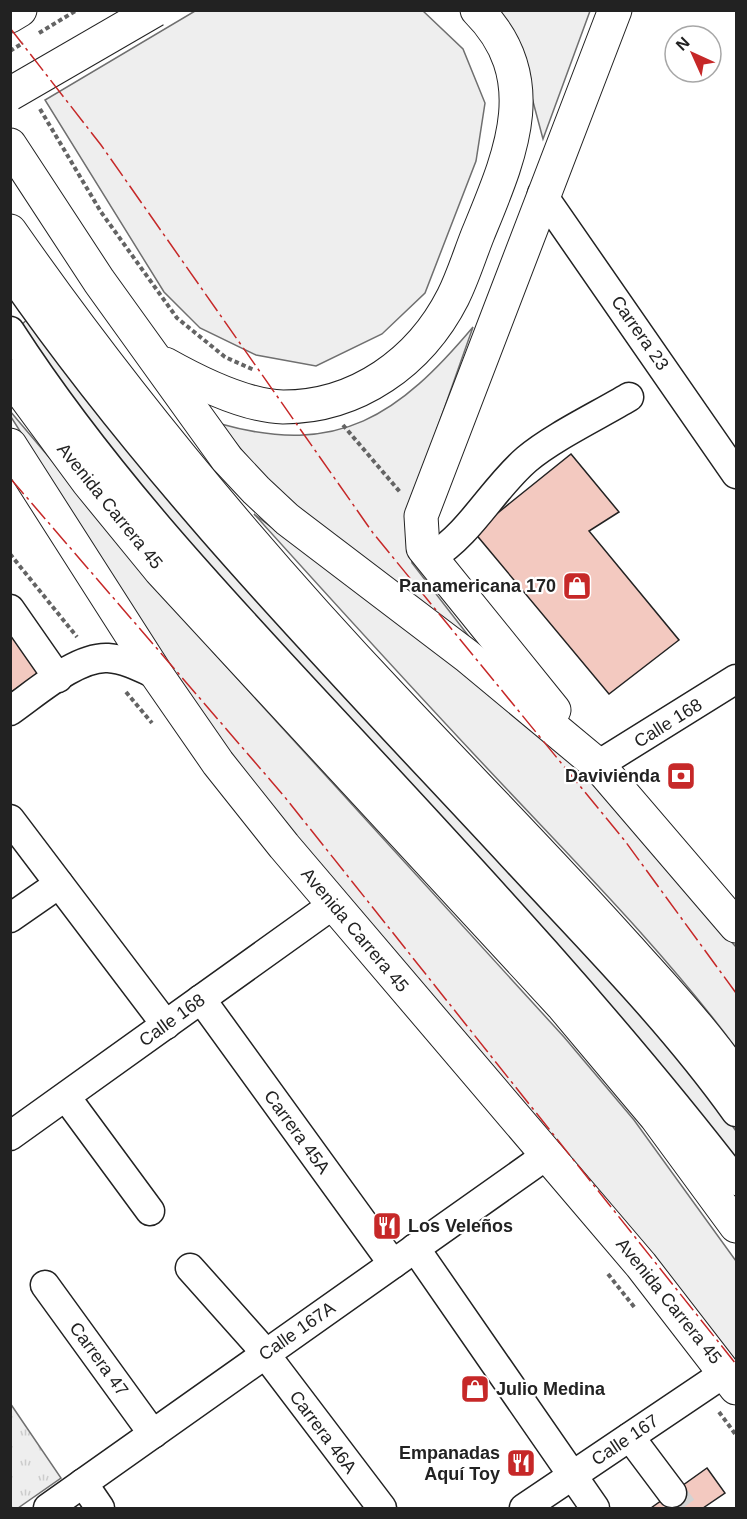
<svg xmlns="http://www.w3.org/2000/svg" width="747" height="1519" viewBox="0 0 747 1519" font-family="Helvetica,sans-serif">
<defs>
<pattern id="park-tufts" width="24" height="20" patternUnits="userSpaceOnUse" patternTransform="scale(1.5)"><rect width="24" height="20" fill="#eee"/><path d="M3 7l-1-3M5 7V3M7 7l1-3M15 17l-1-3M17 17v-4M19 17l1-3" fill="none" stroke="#ccc"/></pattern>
</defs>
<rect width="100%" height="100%" fill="#fff"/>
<g fill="#eee" stroke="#6f6f6f" stroke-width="1.5">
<path d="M422,10l41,39 22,54 -9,58 -51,132 -43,41 -66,32 -60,-11 -56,-27 -36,-36 -119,-192 150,-89z"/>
<path d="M494,11h96l-47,128 -20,-75z"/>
<path d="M34,313l672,776 30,42v34l-305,-352 -313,-351 -99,-135z"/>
<path d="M473,327l-66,187 5,49 69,89 -181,-141 -38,-35 -41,-52c118,33 178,-9 252,-97z"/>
<path d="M10,411l205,243 349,383 70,83 102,141v107l-500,-597 -225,-354z"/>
<path d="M254,514l269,201 49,45 164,187v101c-70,-94 -154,-179 -234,-264 -84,-89 -166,-179 -248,-270z"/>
</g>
<path fill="url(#park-tufts)" stroke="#6f6f6f" stroke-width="1.5" d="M10,1403l51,75 -43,30h-7z"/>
<g fill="#f3c9c0" stroke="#222" stroke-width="1.5">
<path d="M571,454l48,58 -30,19 90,109 -70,54 -135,-162z"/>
<path d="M10,626l32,44 -32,23z"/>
<path d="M707,1468l18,25 -22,15h-52z"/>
</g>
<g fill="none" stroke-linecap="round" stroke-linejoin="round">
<path stroke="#d3d3d3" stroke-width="28" stroke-dasharray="28 14" stroke-linecap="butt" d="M672,1493l11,15"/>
<g stroke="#222" stroke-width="31">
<g id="minor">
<path d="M542,194l194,280"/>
<path d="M10,273c145,209 323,390 495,575 79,86 163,169 231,264"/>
<path d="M10,331c95,147 216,274 334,401 136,146 271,292 392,449"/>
<path d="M432,557c39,-24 61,-69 95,-98 26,-22 72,-44 102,-62"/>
<path d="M10,609l48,69"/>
<path d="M10,711c26,-18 67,-55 98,-53 17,1 34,10 49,17"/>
<path d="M598,765l138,-86"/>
<path d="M10,819l156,206"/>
<path d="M10,918l49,-34"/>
<path d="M201,999l192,265"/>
<path d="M66,1097l84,114"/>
<path d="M10,1136l324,-232"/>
<path d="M415,1248l180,260"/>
<path d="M190,1268l66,74 126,166"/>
<path d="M45,1285l108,149"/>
<path d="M630,1437l42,56"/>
<path d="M83,1483l17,25"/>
<path d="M48,1508l499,-353"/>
<path d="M524,1508l202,-136"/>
</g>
</g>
<g stroke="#222" stroke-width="35">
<path id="major" d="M10,16l10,-6"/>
</g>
<g stroke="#222" stroke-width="35">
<g id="highway">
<path d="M10,145l89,136 128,178 29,31 31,29 180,137 131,109 138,161"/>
<path d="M10,231c116,166 245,321 384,468 78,83 158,164 234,249 38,42 76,83 108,129"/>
<path d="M165,364c32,18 80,42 118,43 74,0 137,-45 170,-110 10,-20 17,-43 25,-63 31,-76 68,-155 -1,-224"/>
<path d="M10,376l78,106 72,88 402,435 94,112 80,109"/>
<path d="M10,445l147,230 61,88 66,83 357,419 95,123"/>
<path d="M554,710l-131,-162 -2,-32 194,-506"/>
</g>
</g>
<g stroke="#646464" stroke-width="4" stroke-dasharray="4.5 3" stroke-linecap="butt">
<path d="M39,33l38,-23"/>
<path d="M10,51l13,-8"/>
<path d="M40,109l61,103 76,106 48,39 29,13"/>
<path d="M343,425l57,67"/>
<path d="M10,554l67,83"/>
<path d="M126,692l26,31"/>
<path d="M608,1274l27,34"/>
<path d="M719,1412l17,23"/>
</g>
<use href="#minor" stroke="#fff" stroke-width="28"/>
<use href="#major" stroke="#fff" stroke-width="33"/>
<use href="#highway" stroke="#fff" stroke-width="33"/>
<g stroke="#222" stroke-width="35" stroke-linecap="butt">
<path id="major-bridge" d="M10,94l145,-84"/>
</g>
<use href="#major-bridge" stroke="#fff" stroke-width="33"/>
<g stroke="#c62828" stroke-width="1.5" stroke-dasharray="21 4.5 3 4.5" stroke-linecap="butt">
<path d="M10,28l91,117 272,388 252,308 111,152"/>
<path d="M10,478l274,318 452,568"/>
</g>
</g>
<defs>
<g id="shop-square" transform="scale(1.5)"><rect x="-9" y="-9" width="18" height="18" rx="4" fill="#c62828" stroke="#fff"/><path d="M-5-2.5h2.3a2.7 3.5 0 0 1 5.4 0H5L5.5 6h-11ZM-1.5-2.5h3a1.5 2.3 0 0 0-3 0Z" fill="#fff"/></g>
<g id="bank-square" transform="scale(1.5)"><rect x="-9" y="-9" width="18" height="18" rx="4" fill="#c62828" stroke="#fff"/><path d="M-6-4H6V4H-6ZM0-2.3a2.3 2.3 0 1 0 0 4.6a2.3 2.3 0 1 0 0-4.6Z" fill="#fff"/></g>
<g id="restaurant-square" transform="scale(1.5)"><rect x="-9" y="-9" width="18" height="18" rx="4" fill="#c62828" stroke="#fff"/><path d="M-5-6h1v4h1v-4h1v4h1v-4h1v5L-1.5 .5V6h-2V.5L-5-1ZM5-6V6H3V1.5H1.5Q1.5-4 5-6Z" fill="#fff"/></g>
</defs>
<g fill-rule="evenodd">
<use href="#shop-square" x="577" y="586"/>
<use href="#bank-square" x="681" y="776"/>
<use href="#restaurant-square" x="387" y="1226"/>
<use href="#shop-square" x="475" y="1389"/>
<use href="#restaurant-square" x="521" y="1463"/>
</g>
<g text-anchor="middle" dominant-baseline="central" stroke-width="4.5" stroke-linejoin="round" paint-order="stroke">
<g font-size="18" fill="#222" stroke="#fff">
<text transform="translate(640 333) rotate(55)">Carrera 23</text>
<text transform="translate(110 506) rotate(51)">Avenida Carrera 45</text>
<text transform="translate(668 723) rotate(-32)">Calle 168</text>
<text transform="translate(355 930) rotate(50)">Avenida Carrera 45</text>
<text transform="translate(172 1020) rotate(-36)">Calle 168</text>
<text transform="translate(297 1132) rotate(54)">Carrera 45A</text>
<text transform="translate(669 1301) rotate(51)">Avenida Carrera 45</text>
<text transform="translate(297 1331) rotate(-35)">Calle 167A</text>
<text transform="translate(99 1359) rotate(54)">Carrera 47</text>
<text transform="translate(323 1432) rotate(53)">Carrera 46A</text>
<text transform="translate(625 1440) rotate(-34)">Calle 167</text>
</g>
<g font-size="18" font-weight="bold" fill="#222" stroke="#fff" text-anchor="end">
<text x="556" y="586">Panamericana 170</text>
<text x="660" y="776">Davivienda</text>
<text x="408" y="1226" text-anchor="start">Los Veleños</text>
<text x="496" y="1389" text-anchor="start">Julio Medina</text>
<text x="500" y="1453">Empanadas<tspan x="500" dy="21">Aquí Toy</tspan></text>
</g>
</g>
<rect width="747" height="1519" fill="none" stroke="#222222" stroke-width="24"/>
<g transform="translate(693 54) rotate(315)"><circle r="28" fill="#ffffff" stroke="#a7a7a7" stroke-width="1.5"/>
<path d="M0-4.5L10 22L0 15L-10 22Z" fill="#c62828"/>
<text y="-9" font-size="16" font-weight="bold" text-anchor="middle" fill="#222222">N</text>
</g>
</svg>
